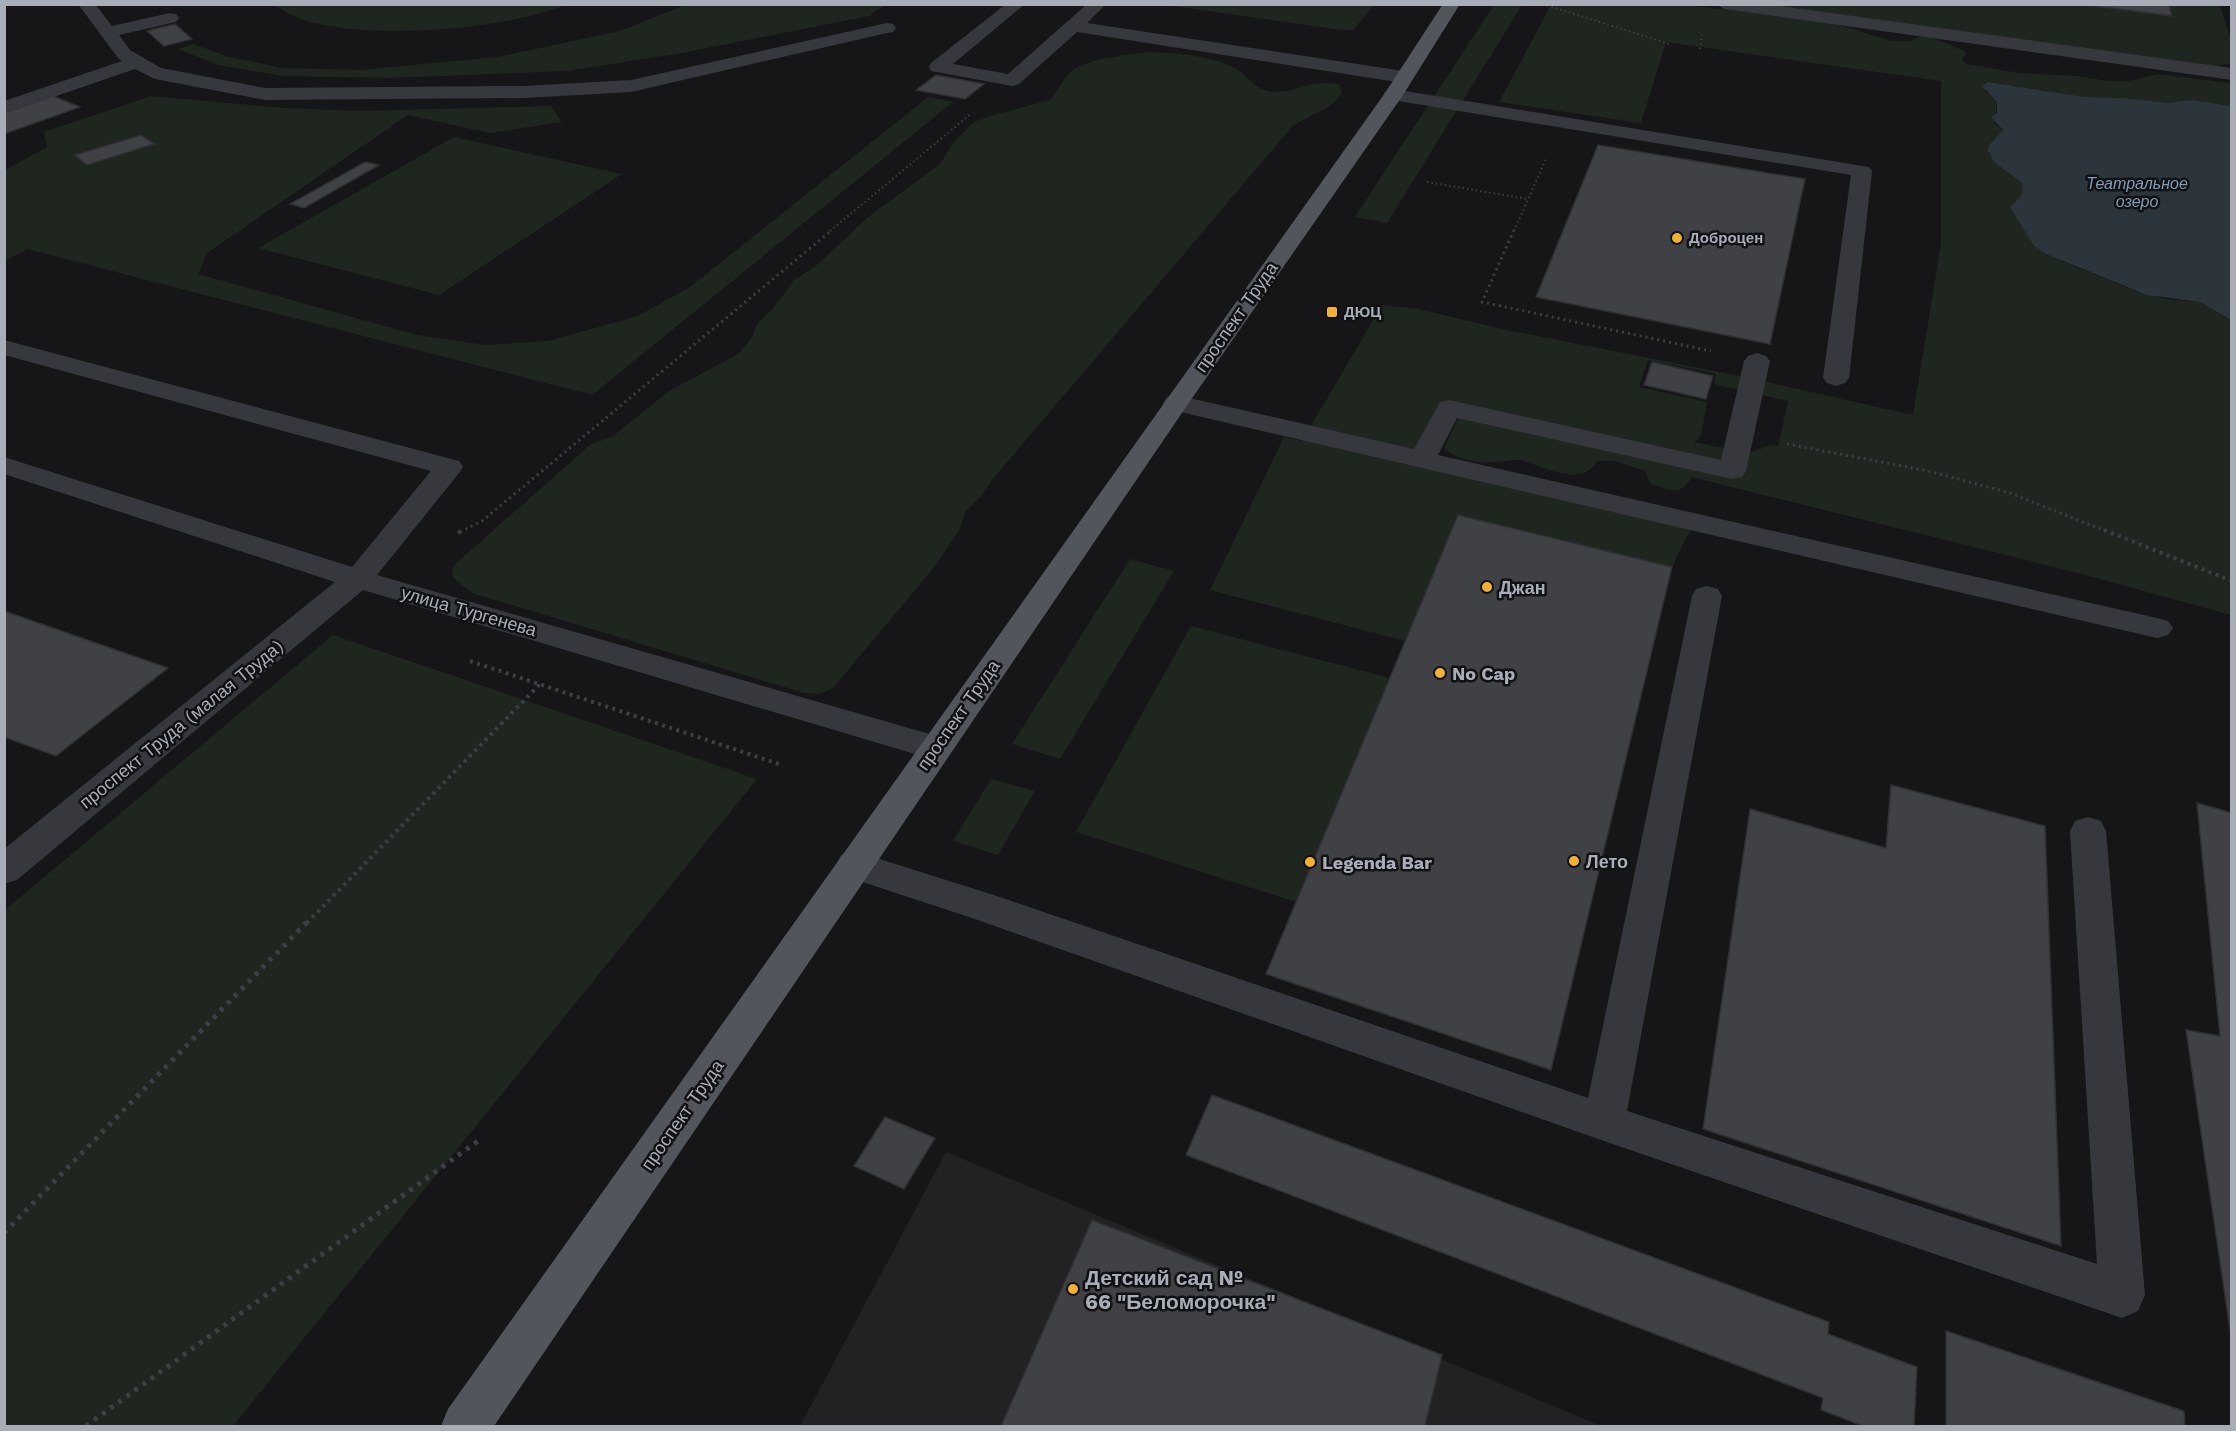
<svg xmlns="http://www.w3.org/2000/svg" width="2236" height="1431" viewBox="0 0 2236 1431" font-family="'Work Sans',sans-serif">
<rect width="100%" height="100%" fill="#161618"/>
<path fill="#222225" d="M946,1152l655,274h-801z"/>
<g fill="#1e261f" fill-rule="evenodd">
<path d="M1677,4l153,18 61,19h20l10,-5 10,1 33,14 2,3 -4,6 5,4 52,9 58,3 31,5h20l30,-7 73,9v23l-39,-5 -24,2 -42,-5 -41,-1 -94,-15 -6,9 12,11 -2,22 8,6 -13,14 4,18 28,21 2,7 -3,6 41,65 66,27 37,11 35,3 31,18v295l-153,-42 -386,-96c-12,20 -22,14 -42,6l-5,-12 -31,-10h-16c-3,3 -5,7 -10,10 -20,11 -48,-6 -68,-11 -8,-1 -16,2 -23,2 -19,2 -39,-2 -53,-14l16,-33 -16,-8 -22,56 271,61 -21,43 -214,-52 -53,126 -195,-51 74,-153 18,4 80,-136 36,4 89,21 238,47 168,38 28,-172v-162l-275,-39 -25,81 -142,-21 52,-97zM1648,360l68,14 -2,10 74,17 -10,45 -6,-1 -24,8 -54,-11 7,-6 6,-34 -68,-15z"/>
<path d="M2080,4l91,12 -2,-11h51l11,36v22l-15,3 -454,-61z"/>
<path d="M274,5h292c-64,25 -203,37 -268,13 -8,-3 -16,-9 -24,-13z"/>
<path d="M685,5h200l-16,11 -187,37 -115,18 -177,7 -107,-2 -65,-11 -40,-16 15,-5 33,12 56,12 79,2 136,-13 123,-26z"/>
<path d="M1165,5h209l-21,25h-11z"/>
<path d="M1494,5h28l-135,218 -32,-6z"/>
<path d="M1148,52c27,1 62,3 87,16 11,6 17,18 30,22 20,6 36,-5 55,-7 6,-1 13,1 19,1l3,8c-9,18 -37,24 -51,36l-299,352 -12,17 -15,15 -5,17 -24,36 -102,122 -14,7 -16,-1 -332,-100 -20,-16 1,-11 138,-122 21,-7 57,-46 69,-37 13,-15 6,-15 15,-14 22,-30 22,-14 52,-49 72,-53 14,-22 19,-19 16,-7 61,-16c8,-10 13,-23 23,-30 18,-12 54,-15 75,-18z"/>
<path d="M151,96l132,12 77,3 191,-5 11,16 -72,11 -82,-18 -201,138 -9,21 219,61 68,10 63,-4 90,-25 52,-29 238,-190 25,5 -361,293 -565,-146 -22,12v-91l42,-23 -3,-15z"/>
<path d="M454,137l168,37 -183,121 -181,-47z"/>
<path d="M1130,559l44,12 -114,188 -48,-15z"/>
<path d="M1191,626l199,52 -94,224 -220,-70z"/>
<path d="M333,635l424,144 -524,647h-228v-516z"/>
<path d="M991,779l44,12 -37,64 -45,-14z"/>
</g>
<path fill="#2c353c" d="M1988,82l97,15 41,1 42,5 24,-3 39,6v214l-31,-18 -53,-7 -101,-41 -12,-8 -24,-39c8,-8 15,-12 12,-24l-28,-21 -6,-12 2,-6 13,-14 -12,-13 6,-4v-11l-15,-16z"/>
<g fill="#404145" stroke="#303034" stroke-width="1.5">
<path d="M2080,4h89l3,12z"/>
<path d="M175,24l17,15 -28,7 -17,-15z"/>
<path d="M936,75l48,9 -19,15 -49,-9z"/>
<path d="M53,96l27,11 -76,27v-21z"/>
<path d="M141,135l13,9 -67,21 -12,-10z"/>
<path d="M1598,145l207,34 -35,165 -234,-47z"/>
<path d="M365,162l14,3 -75,43 -14,-4z"/>
<path d="M1652,362l61,14 -7,23 -62,-14z"/>
<path d="M1458,515l214,52 -121,503 -285,-96z"/>
<path d="M4,611l164,57 -112,88 -52,-19z"/>
<path d="M1891,785l154,41 16,420 -358,-117 47,-320 136,39z"/>
<path d="M2197,803l35,10v531l-46,-314 34,6z"/>
<path d="M1212,1095l617,227 -1,12 89,33 -3,59h-51l-42,-16 2,-12 -637,-243z"/>
<path d="M885,1117l50,21 -31,51 -50,-23z"/>
<path d="M1092,1220l350,135 -17,71h-424z"/>
<path d="M1946,1331l238,80 1,15h-239z"/>
</g>
<g fill="none" stroke-linecap="round" stroke-linejoin="round">
<g stroke="#3d3f44" stroke-width="2" stroke-dasharray="1.5 3" stroke-linecap="butt">
<path d="M1543,4l129,41"/>
<path d="M1700,49l2,-14"/>
<path d="M1427,182l101,17"/>
<path d="M830,231l142,-118"/>
<path d="M1514,231l32,-72"/>
</g>
<g stroke="#3d3f44" stroke-width="3" stroke-dasharray="2 4" stroke-linecap="butt">
<path d="M1514,230l-32,72 229,49"/>
<path d="M1787,444l141,27 82,22 98,39"/>
<path d="M460,532l22,-11 350,-291"/>
</g>
<g stroke="#3d3f44" stroke-width="4" stroke-dasharray="3 4.5" stroke-linecap="butt">
<path d="M2104,530l128,51"/>
<path d="M458,533l5,-3"/>
<path d="M470,661l309,103"/>
<path d="M307,923l233,-239"/>
</g>
<g stroke="#3d3f44" stroke-width="5" stroke-dasharray="4 6" stroke-linecap="butt">
<path d="M4,1233l304,-312"/>
<path d="M86,1426l396,-288"/>
</g>
<g fill="#37383d" fill-rule="evenodd">
<path d="M78,4h17l17,22 58,-13 6,1 3,4 -3,4 -57,13 11,15 31,18 104,20 260,-2 106,-6 256,-57 6,1 3,4 -3,4 -6,1 -256,59 -106,6 -260,2 -110,-21 -20,-10 -131,45v-13l118,-40 -4,-3z"/>
<path d="M1006,4h19l-72,60 55,10 79,-70h19l-19,19 316,48 7,2 2,4 -2,4 -7,2 -326,-51 -58,52 -7,2 -81,-15 -2,-4 2,-4z"/>
<path d="M1716,4h49l467,64v12l-508,-71z"/>
<path d="M1393,89l476,78 3,4 -23,207 -4,5 -9,3 -9,-3 -4,-5 28,-203 -465,-76 -3,-4 3,-4z"/>
<path d="M4,340l455,121 4,6 -4,6 -82,102 570,164 5,9 -5,9 -12,3 -572,-170 -346,290 -13,4v-35l331,-267 -331,-108v-17l348,110 79,-96 -427,-116z"/>
<path d="M1757,353l9,3 4,5 -24,110 -4,6 -10,2 -275,-61 -19,37 719,163 11,3 5,7 -5,7 -11,3 -981,-227 -9,-2 -4,-6 4,-6 9,-2 238,54 26,-47 9,-2 272,60 23,-99 4,-5z"/>
<path d="M1707,586l11,3 4,7 -95,515 470,153 -27,-433 5,-10 13,-4 13,4 5,10 39,464 -7,16 -16,7 -518,-177 -629,-222 -134,-44 -5,-10 5,-10 13,-4 146,46 588,201 104,-502 4,-7z"/>
</g>
<path fill="#53555c" fill-rule="evenodd" d="M1443,4h17l-57,91 -215,309 -694,1022h-53l7,-17 937,-1316z"/>
</g>
<g fill="#f2b134" stroke="#111113" stroke-width="2">
<circle cx="1677" cy="238" r="6"/>
<rect x="1326" y="306" width="12" height="12" rx="3"/>
<circle cx="1487" cy="587" r="6"/>
<circle cx="1440" cy="673" r="6"/>
<circle cx="1574" cy="861" r="6"/>
<circle cx="1310" cy="862" r="6"/>
<circle cx="1073" cy="1289" r="6"/>
</g>
<g text-anchor="middle" dominant-baseline="central" stroke-width="5" stroke-linejoin="round" paint-order="stroke">
<g font-size="15" font-weight="bold" fill="#a8adb8" stroke="#111113" text-anchor="start">
<text x="1689" y="238">Доброцен</text>
<text x="1344" y="312">ДЮЦ</text>
</g>
<g font-size="16" font-style="italic" fill="#7f9bb3" stroke="#111113">
<text x="2137" y="183">Театральное<tspan x="2137" dy="18">озеро</tspan></text>
</g>
<g font-size="18" fill="#a8adb8" stroke="#111113">
<text transform="translate(1236 317) rotate(-55)">проспект Труда</text>
<text transform="translate(469 611) rotate(16)">улица Тургенева</text>
<text transform="translate(958 715) rotate(-55)">проспект Труда</text>
<text transform="translate(181 724) rotate(-39)">проспект Труда (малая Труда)</text>
<text transform="translate(682 1115) rotate(-55)">проспект Труда</text>
</g>
<g font-size="18" font-weight="bold" fill="#a8adb8" stroke="#111113" text-anchor="start">
<text x="1499" y="587">Джан</text>
<text x="1452" y="673">No Cap</text>
<text x="1586" y="861">Лето</text>
<text x="1322" y="862">Legenda Bar</text>
</g>
<g font-size="21" font-weight="bold" fill="#a8adb8" stroke="#111113" text-anchor="start">
<text x="1085" y="1277">Детский сад №<tspan x="1085" dy="24">66 "Беломорочка"</tspan></text>
</g>
</g>
<rect width="2236" height="1431" fill="none" stroke="#a8adb8" stroke-width="12"/>
</svg>
